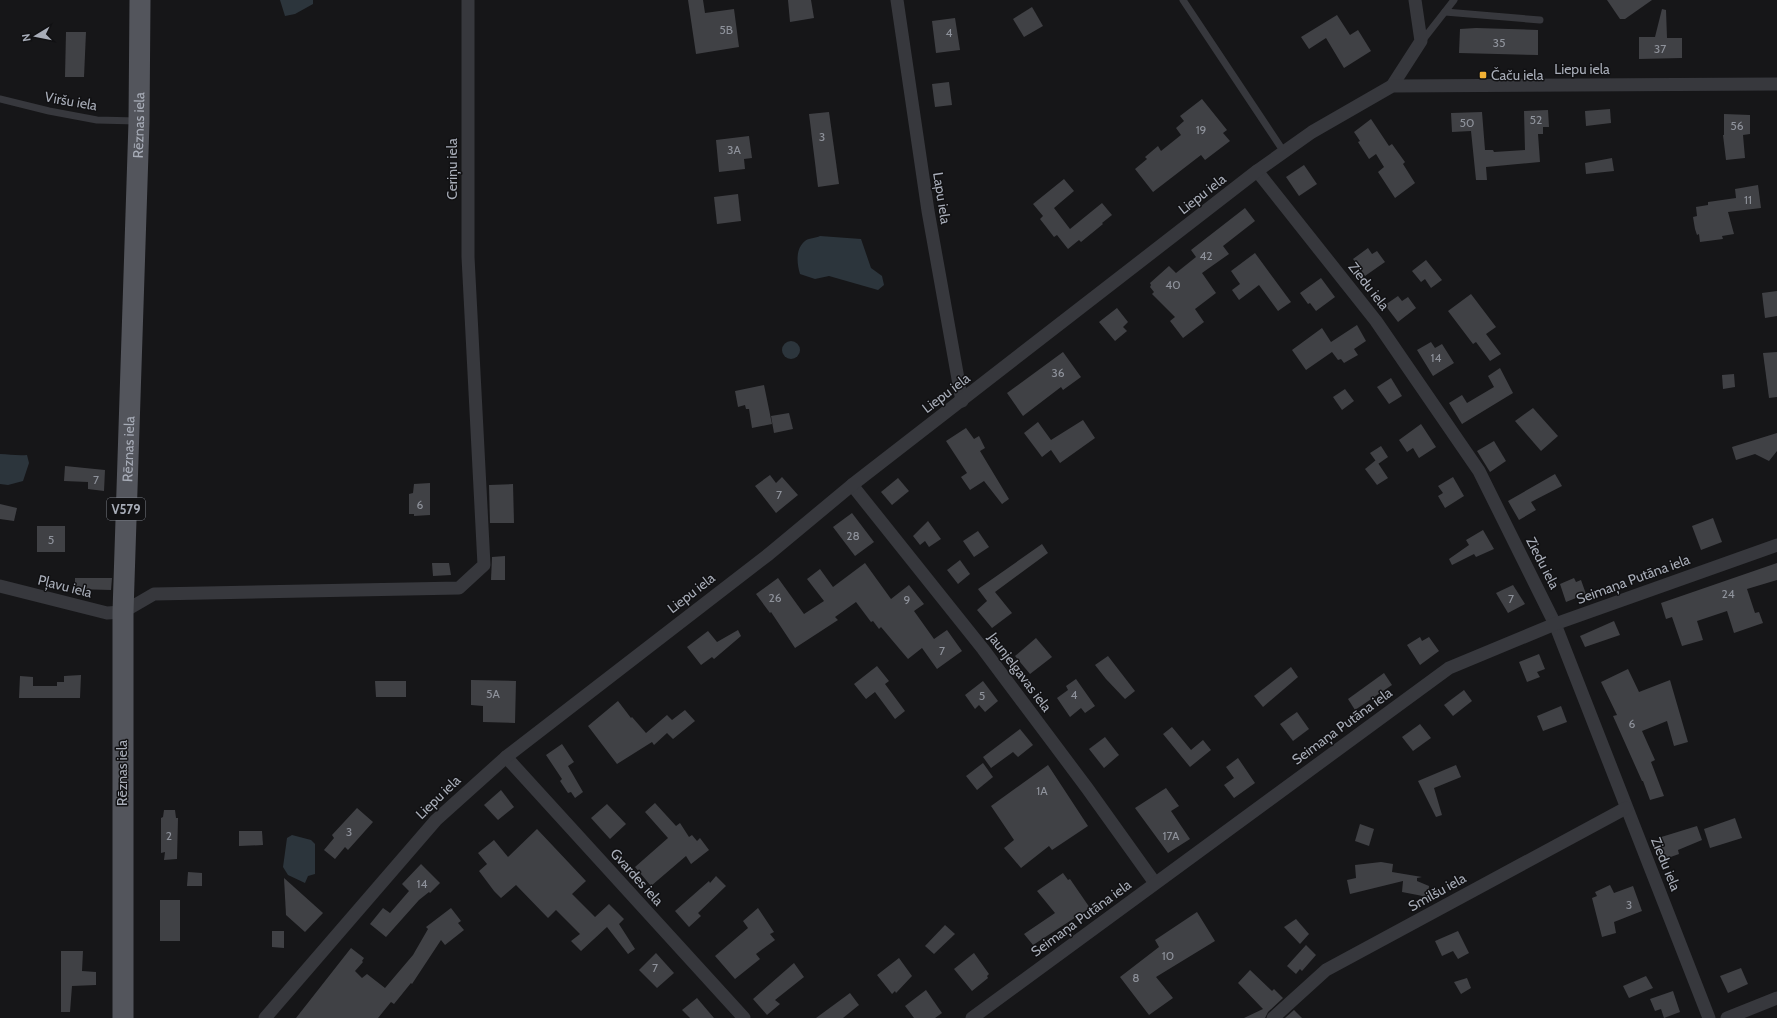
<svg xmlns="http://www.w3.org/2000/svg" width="1777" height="1018" viewBox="0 0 1777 1018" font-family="Cabin,sans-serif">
<rect width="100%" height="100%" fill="#161618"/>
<g fill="#2c353c">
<path d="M280,0h33v4l-18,10 -10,2z"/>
<path d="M820,236l41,3 10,29 11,8 2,9 -6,5 -49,-14 -14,3 -15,-5c-3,-10 -5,-25 5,-33 3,-3 11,-3 15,-5z"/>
<circle cx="791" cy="350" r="9"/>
<path d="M0,454c9,0 17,2 27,1l2,8 -6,18 -15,4 -8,-1z"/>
<path d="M292,835l19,5 4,4v30l-7,2 -3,7 -17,-8 -5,-8 4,-29z"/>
</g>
<g fill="#404145">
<path d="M688,0h15l2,13 29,-4 5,38 -43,7z"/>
<path d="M788,0h23l3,18 -24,4z"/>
<path d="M1607,0h45l-27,19h-5z"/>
<path d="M1032,7l11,19 -19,11 -11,-18z"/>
<path d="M1662,9l4,1 1,28h15v20l-43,1v-22h16z"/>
<path d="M1337,15l13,20 8,-5 13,21 -27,17 -18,-30 -17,11 -8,-12z"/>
<path d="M955,18l5,32 -24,3 -4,-32z"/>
<path d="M1476,28l62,2v25l-79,-2 1,-24z"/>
<path d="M66,32h20l-2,45h-19z"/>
<path d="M949,82l3,23 -17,2 -3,-23z"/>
<path d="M1202,99l25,31 -4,3 7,8 -25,19 -4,-5 -48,37 -18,-23 12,-10 -2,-2 13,-11 3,5 20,-16 -5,-7 8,-7 -4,-5z"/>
<path d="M1610,109l1,14 -25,3 -1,-15z"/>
<path d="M1548,110l1,17h-6v7h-5l2,28 -54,5 1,13h-11l-5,-49 -19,1 -1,-19 31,-1 3,38h8l1,2 31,-2 -1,-39z"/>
<path d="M829,112l10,72 -21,3 -9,-73z"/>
<path d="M1724,114l26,1v19l-7,1 2,23 -19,2 -3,-25h1z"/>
<path d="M1371,119l18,27 3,-2 13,18 -2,2 12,19 -20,15 -17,-26 6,-5 -8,-13 -7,5 -11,-17 2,-1 -6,-9z"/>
<path d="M749,136l3,22 -8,1 1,10 -26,3 -3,-32z"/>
<path d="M1612,158l2,13 -28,3 -1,-11z"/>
<path d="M1304,165l13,19 -18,12 -13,-19z"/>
<path d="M1064,179l10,12 -20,17 16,21 32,-26 10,12 -10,8 1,1 -22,18 -2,-2 -11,9 -11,-14 -3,2 -14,-18 3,-3 -10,-12z"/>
<path d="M1758,185l3,23 -33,4 6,22 -12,2 1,3 -23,3 -1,-8 -2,1 -2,-6 -2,-12 4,-1 -1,-9 12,-2v-3l28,-4 -1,-9z"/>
<path d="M738,194l3,27 -24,3 -3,-27z"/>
<path d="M1245,208l10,13 -32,25 6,8 -27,19 14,20 -21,16 9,13 -21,16 -13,-17 5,-4 -23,-23 2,-2 -4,-5 1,-2 -1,-2 19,-17 7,7 20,-16 -5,-7z"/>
<path d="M1368,248l4,6 5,-3 8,11 -20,14 -12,-17z"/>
<path d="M1255,253l36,49 -13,9 -19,-26 -20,15 -7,-10 8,-6 -9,-13z"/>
<path d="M1426,260l16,20 -11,8 -6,-9 -4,3 -9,-11z"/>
<path d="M1321,278l14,19 -19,14 -6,-8 -2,1 -8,-11z"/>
<path d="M1777,291v25l-12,2 -3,-25z"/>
<path d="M1471,294l25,33 -10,7 15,20 -11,7 -14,-19 -3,2 -25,-33z"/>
<path d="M1398,296l4,5 6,-4 8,11 -18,14 -13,-17z"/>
<path d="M1117,308l11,14 -5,5 4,4 -12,10 -16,-19z"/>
<path d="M1357,325l9,16 -12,8 4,6 -14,8 -3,-4 -3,1 -6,-8 -26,18 -14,-20 30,-22 9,14z"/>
<path d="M1431,342l4,6 7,-4 12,19 -21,13 -16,-26z"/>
<path d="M1063,352l18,25 -18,13 -2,-3 -38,29 -16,-23z"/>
<path d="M1777,352v45l-8,1 -6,-45z"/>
<path d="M1500,368l13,25 -51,31 -13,-21 13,-8 5,8 27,-16 -6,-11z"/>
<path d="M1734,374l1,13 -12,2 -1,-14z"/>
<path d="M1391,378l11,18 -13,8 -12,-17z"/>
<path d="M764,385l8,39 -20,4 -3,-19h-3l-1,-4 -7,2 -3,-16z"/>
<path d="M1345,389l9,12 -12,9 -9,-13z"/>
<path d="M1533,408l25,28 -17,15 -26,-30z"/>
<path d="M789,413l4,16 -19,4 -3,-17z"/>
<path d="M1083,420l12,18 -35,25 -9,-13 -9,7 -18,-24 14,-11 13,18z"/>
<path d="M1421,424l15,23 -17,11 -6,-10 -6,4 -8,-12z"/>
<path d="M966,428l8,11 5,-3 6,12 -5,3 29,48 -7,5 -18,-23 -14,9 -9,-13 6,-4 -21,-32z"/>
<path d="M1777,433v18l-8,10 -14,-7 -19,6 -4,-13z"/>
<path d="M1494,441l12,20 -16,11 -13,-21z"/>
<path d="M1381,446l7,11 -10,7 -8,-11z"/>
<path d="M1376,460l12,18 -11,7 -12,-16z"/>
<path d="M65,466l40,4 -1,21 -16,-2v-7l-24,-1z"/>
<path d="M1555,474l7,12 -31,16 5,8 -17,10 -11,-19z"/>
<path d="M770,475l6,8 6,-6 16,18 -22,18 -21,-27z"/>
<path d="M1453,477l11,19 -19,12 -7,-12 5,-3 -5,-7z"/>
<path d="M898,478l11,13 -17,14 -11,-13z"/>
<path d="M430,483v32l-16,1v-2h-5v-20l4,-1 1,-9z"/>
<path d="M513,484l1,39h-24l-1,-38z"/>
<path d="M0,504l17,4 -3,13 -14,-2z"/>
<path d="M852,513l22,29 -19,14 -22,-29z"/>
<path d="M1713,518l9,24 -21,8 -9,-24z"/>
<path d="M928,521l13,18 -12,8 -4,-6 -5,4 -7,-9z"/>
<rect x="37" y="526" width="28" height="26"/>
<path d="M1483,530l11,19 -18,8 -2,-3 -22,11 -3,-6 20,-14 -3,-5z"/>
<path d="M978,531l11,16 -15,10 -11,-16z"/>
<path d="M1042,544l6,9 -53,39 17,21 -20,15 -15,-18 10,-9 -9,-12z"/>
<path d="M505,556v24h-14l1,-23z"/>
<path d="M960,560l10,14 -12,10 -11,-14z"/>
<path d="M432,563h17l2,12 -18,1z"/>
<path d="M865,563l26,36 18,-14 15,19 -10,7 20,28 13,-9 15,21 -25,18 -15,-21 -14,11 -27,-32 -2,2 -6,-8 -2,1 -15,-20 -21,15 3,3 -43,28 -24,-36 -1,1 -14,-19 22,-16 26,36 20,-13 -17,-22 13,-10 13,18z"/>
<path d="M1777,563v17l-30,9 8,24 4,-1 4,11 -29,10 -7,-22 -30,10 6,19 -21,6 -10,-29 -6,2 -5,-16z"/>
<path d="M75,578h37l-1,12 -36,-1z"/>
<path d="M1574,578l2,4 5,-2 5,14 -20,8 -6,-18z"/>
<path d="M1513,585l12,19 -17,9 -12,-20z"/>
<path d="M1614,621l6,14 -35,12 -5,-11z"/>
<path d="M738,630l3,6 -27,23 -2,-2 -11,8 -14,-18 21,-16 9,11z"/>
<path d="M1420,637l2,4 7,-4 10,14 -19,14 -13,-20z"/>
<path d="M1036,638l16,19 -22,17 -15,-18z"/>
<path d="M1539,654l6,15 -8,3 3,5 -13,5 -8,-20z"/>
<path d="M1108,656l27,35 -10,8 -19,-20 -11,-14z"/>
<path d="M877,666l12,15 -4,3 20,27 -10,8 -20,-27 -9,7 -12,-15z"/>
<path d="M1291,667l7,10 -35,30 -9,-11z"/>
<path d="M1628,669l11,23 31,-12 18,62 -14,4 -7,-25 -25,10 13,29 -4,2 13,34 -14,4 -7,-19h-1l-29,-65 4,-1 -16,-33z"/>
<path d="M1384,673l8,12 -37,25 -7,-11z"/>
<path d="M81,675l-1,23h-61l1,-22 13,1v9h24v-4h7v-6z"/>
<path d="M1076,679l19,27 -10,7 -4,-5 -11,9 -13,-19 11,-8 -2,-4z"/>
<path d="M471,680l45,1 -1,42 -32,-1v-16l-12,-1z"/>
<path d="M375,681h31v16h-30z"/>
<path d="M983,681l15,20 -13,11 -6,-7 -4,4 -10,-14z"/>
<path d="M1464,690l8,11 -19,15 -9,-11z"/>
<path d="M618,701l13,17 1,-1 14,16 21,-18 5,5 13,-10 10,11 -22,18 -6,-6 -13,12 -2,-3 -35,22 -29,-38z"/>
<path d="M1561,706l6,16 -24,9 -6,-15z"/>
<path d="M1297,712l12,17 -16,12 -13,-17z"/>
<path d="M1420,724l11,14 -18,13 -11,-14z"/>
<path d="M1172,727l19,23 12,-10 8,10 -21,17 -27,-33z"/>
<path d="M1020,729l13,16 -15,12 -5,-5 -22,16 -8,-11z"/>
<path d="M1105,737l14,18 -15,13 -15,-19z"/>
<path d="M562,744l12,18 -6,4 15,26 -8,6 -4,-6 -3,1 -8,-12 2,-2 -16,-24z"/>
<path d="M1238,758l17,25 -21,15 -10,-13 10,-7 -8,-11z"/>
<path d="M983,763l10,14 -16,13 -11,-14z"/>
<path d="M1048,765l40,61 -36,24 -3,-4 -28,22 -17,-20 10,-8 -23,-34z"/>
<path d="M1456,765l5,12 -27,11 8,27 -6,2 -18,-36z"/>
<path d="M1166,788l13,18 -8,5 19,28 -22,14 -33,-45z"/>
<path d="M501,790l13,17 -16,13 -14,-15z"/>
<path d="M655,803l21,23 4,-3 9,14 3,-2 5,6 3,-3 9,12 -18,14 -5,-8 -35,30 -16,-19 33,-29 -23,-26z"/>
<path d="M607,804l19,20 -16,15 -19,-21z"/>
<path d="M357,808l16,14 -25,28 -3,-3 -10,12 -11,-9 10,-12 -2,-3z"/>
<path d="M164,810h11l1,8h2l-1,41 -13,1 1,-8 -4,1v-35l2,-1z"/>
<path d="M1735,818l7,20 -32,10 -6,-19z"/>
<path d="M1360,824l14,5 -5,17 -14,-5z"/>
<path d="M1697,826l5,14 -24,10 1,4 -14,5 -7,-21z"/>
<path d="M537,829l49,52 -14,13 23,23 14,-13 15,15 -5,5 16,25 -7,5 -21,-27 -26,24 -10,-10 9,-7 -24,-24 -8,8 -32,-33 -15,13 -7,-7 -15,-20 8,-7 -9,-11 16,-13 14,17z"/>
<path d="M239,831h23l1,14 -24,1z"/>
<path d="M1381,862l12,2 -1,8 30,5 -5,1v3l12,5 -1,11 -26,-5 1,-11 -53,13 -3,-14 9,-2 -1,-13z"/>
<path d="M421,864l19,19 -10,10 -1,-1 -10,8 -33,37 -16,-13 13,-16 7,5 19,-22 -7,-7z"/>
<path d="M188,872l14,1v13h-15z"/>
<path d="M1063,873l5,7 2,-1 20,29 -57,37 -9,-11 31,-21 -18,-22z"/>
<path d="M716,876l10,10 -28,27 3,3 -12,11 -14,-16 34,-30 1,2z"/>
<path d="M284,878l39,35 -18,19 -19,-17z"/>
<path d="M1610,885l4,8 19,-7 9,25 -28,11 2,11 -14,4 -10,-39 5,-2 -2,-4z"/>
<rect x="160" y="900" width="20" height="41"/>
<path d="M451,908l10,13 -3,2 6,7 -19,15 -4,-5 -29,44 -1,-1 -17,21 -3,-2 -13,16h-82l55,-70 13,10 -2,3 1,1 -8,9 7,7 5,-4 18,14 28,-33 15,-26 -2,-2z"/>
<path d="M758,908l16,24 -4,2 5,6 -19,14 4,5 -25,20 -20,-23 33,-28 -5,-7z"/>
<path d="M1197,912l18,29 -59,36 17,21 -24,17 -29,-38 39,-30 -4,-7z"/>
<path d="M1296,919l13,15 -9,10 -16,-17z"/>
<path d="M945,925l10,9 -21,20 -9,-8z"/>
<path d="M272,931h12v17l-12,-1z"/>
<path d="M1458,931l11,22 -11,6 -5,-8 -11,5 -7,-15z"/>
<path d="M1306,945l10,10 -14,16 -2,-2 -4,5 -9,-8z"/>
<path d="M61,951h22l-1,20 14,1v13l-24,1 -2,26h-9z"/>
<path d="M656,953l18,20 -17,15 -18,-18z"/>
<path d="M974,953l15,21 -2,2 1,2 -16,13 -18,-22z"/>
<path d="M899,958l13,18 -16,17 -1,-2 -3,3 -15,-19z"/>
<path d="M794,963l10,14 -29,23 5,4 -13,11 -14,-16z"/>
<path d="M1741,968l7,16 -20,9 -8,-17z"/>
<path d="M1250,970l22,21 2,-2 9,9 -15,14 -3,6h-21l19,-9 -25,-26z"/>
<path d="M1646,976l7,12 -24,10 -6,-12z"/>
<path d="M1467,978l4,10 -10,6 -7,-12z"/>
<path d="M926,990l16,23 -7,5h-21l-9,-12z"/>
<path d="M1673,991l7,21 -16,6 -3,-9 -6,2 -5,-12z"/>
<path d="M850,993l9,12 -16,13h-27z"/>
<path d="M697,998l17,20h-24l-8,-8z"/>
<path d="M1294,1010l8,8h-17z"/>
</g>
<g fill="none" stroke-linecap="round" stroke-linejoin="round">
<g stroke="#37383d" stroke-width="7">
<path d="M1183,0l101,152"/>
<path d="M1445,12l95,8"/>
<path d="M1422,41l32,-41"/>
<path d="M0,99l49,12 48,9 40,1"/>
</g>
<g stroke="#37383d" stroke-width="13">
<path d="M897,0l31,211 34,190"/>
<path d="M1392,86l29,-45 -6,-41"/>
<path d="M1257,171l119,150 103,150 76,153 154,394"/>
<path d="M852,485l131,164 104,139 68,95"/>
<path d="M0,586l107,27 16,-1 31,-18 305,-6 25,-23 -16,-308v-257"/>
<path d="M506,757l238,261"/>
<path d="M265,1018l171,-198 70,-63 263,-203 83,-69 405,-314 55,-39 80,-46 385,-2"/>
<path d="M972,1018l477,-350 106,-44 222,-79"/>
<path d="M1273,1018l53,-48 300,-162"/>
<path d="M1727,1018l50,-20"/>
</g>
<path stroke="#53555c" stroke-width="21" id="s1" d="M123,1018v-406l16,-490 1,-122"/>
</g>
<rect fill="#f2b134" stroke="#111113" stroke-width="1.5" x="1479" y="71" width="8" height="8" rx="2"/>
<g text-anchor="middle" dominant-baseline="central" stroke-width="3" stroke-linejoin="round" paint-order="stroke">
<g font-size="12" fill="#8e929b">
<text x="726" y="29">5B</text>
<text x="949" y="32">4</text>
<text x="1499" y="42">35</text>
<text x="1660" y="48">37</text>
<text x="1536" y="119">52</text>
<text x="1467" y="122">50</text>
<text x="1737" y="125">56</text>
<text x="1201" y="129">19</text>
<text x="822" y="136">3</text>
<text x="734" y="149">3A</text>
<text x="1748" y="199">11</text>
<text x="1206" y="255">42</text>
<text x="1173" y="284">40</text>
<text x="1436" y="357">14</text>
<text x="1058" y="372">36</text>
<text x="96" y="479">7</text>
<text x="779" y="494">7</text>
<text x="420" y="504">6</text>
<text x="853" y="535">28</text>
<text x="51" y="539">5</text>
<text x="1728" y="593">24</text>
<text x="775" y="597">26</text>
<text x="1511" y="598">7</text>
<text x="907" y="599">9</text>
<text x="942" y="650">7</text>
<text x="493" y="693">5A</text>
<text x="1074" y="694">4</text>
<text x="982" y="695">5</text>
<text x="1632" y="723">6</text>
<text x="1042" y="790">1A</text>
<text x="349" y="831">3</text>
<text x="169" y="835">2</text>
<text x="1171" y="835">17A</text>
<text x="422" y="883">14</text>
<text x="1629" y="904">3</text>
<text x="1168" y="955">10</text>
<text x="655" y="967">7</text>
<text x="1136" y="977">8</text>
</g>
<rect fill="#111113" stroke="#7b7e86" stroke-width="1" x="107" y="498" width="38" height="22" rx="3"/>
<g font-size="13" font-weight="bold" fill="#a8adb8">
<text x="126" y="509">V579</text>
</g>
<g font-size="14" fill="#a8adb8" stroke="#111113">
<text x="1582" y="69">Liepu iela</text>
<text transform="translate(71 101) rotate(10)">Viršu iela</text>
<text stroke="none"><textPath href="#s1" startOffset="893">Rēznas iela</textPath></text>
<text transform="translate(452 169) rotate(-90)">Ceriņu iela</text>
<text transform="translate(1202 194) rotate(-38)">Liepu iela</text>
<text transform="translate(942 198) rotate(81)">Lapu iela</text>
<text transform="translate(1369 286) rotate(52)">Ziedu iela</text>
<text transform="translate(946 393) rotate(-37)">Liepu iela</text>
<text stroke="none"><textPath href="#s1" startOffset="569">Rēznas iela</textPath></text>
<text transform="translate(1543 563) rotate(63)">Ziedu iela</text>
<text transform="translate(1633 579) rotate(-20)">Seimaņa Putāna iela</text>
<text transform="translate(65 586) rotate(14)">Pļavu iela</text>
<text transform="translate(691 593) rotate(-38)">Liepu iela</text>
<text transform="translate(1020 672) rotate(53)">Jaunjelgavas iela</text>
<text transform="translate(1342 726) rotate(-36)">Seimaņa Putāna iela</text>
<text transform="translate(122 773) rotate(-90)">Rēznas iela</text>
<text transform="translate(438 797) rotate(-44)">Liepu iela</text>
<text transform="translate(1666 864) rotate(68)">Ziedu iela</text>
<text transform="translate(637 877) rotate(48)">Gvardes iela</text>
<text transform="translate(1437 892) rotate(-29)">Smilšu iela</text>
<text transform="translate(1081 918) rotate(-36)">Seimaņa Putāna iela</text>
</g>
<g font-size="14" fill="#a8adb8" stroke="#111113" text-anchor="start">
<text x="1491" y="75">Čaču iela</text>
</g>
</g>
<g transform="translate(36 36) rotate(260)" stroke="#111113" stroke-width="3" paint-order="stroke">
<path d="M0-3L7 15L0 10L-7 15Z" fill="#a8adb8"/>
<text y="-6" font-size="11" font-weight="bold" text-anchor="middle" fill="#a8adb8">N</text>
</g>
</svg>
